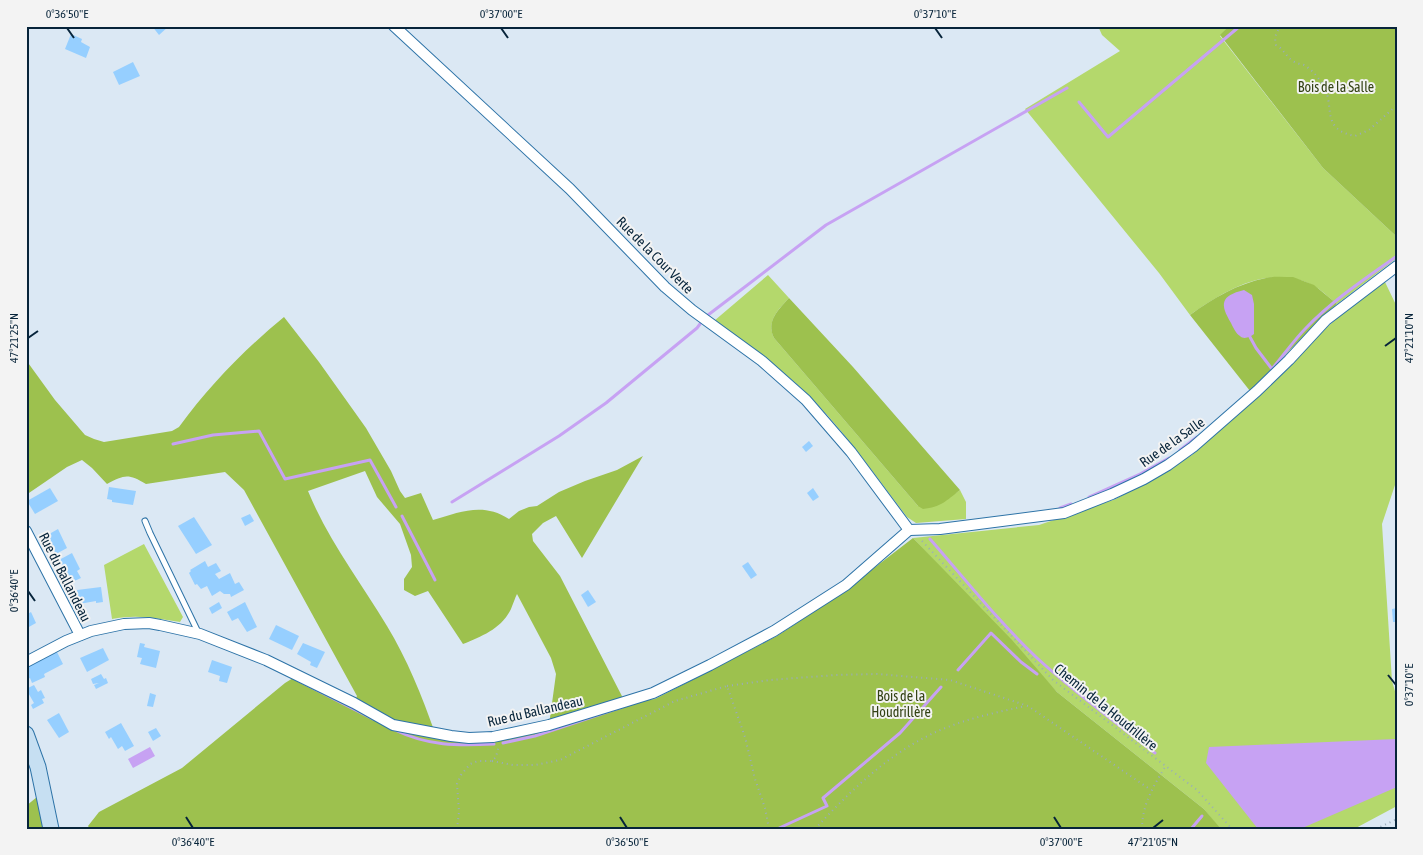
<svg xmlns="http://www.w3.org/2000/svg" width="1423" height="855" viewBox="0 0 1423 855" font-family="'Asap Condensed',sans-serif">
<rect width="100%" height="100%" fill="#dbe8f4"/>
<g fill="#b4d86c">
<path d="M1098,26h131l-9,10 103,132 74,69v21l-60,46c-8,-6 -16,-15 -25,-19 -42,-22 -88,6 -122,30l-31,-42 -134,-164 95,-58 -18,-16z"/>
<path d="M768,275l21,23c-11,12 -23,23 -15,40l144,168 38,-13 4,-3 6,12v17l-50,4 -9,-6c-33,-43 -65,-90 -105,-128 -27,-25 -58,-46 -88,-68z"/>
<path d="M1385,282l12,25v172l-15,45 10,157 5,17v108l-43,23h-134l-16,-20 -147,-117 -144,-154 126,-13 77,-26 76,-44 56,-50 65,-65 33,-30z"/>
<path d="M144,544l39,73 -3,5c-23,-4 -44,-8 -68,-3l-8,-54z"/>
</g>
<g fill="#9dc14e" fill-rule="evenodd">
<path d="M1229,26h168v211l-74,-69 -103,-133z"/>
<path d="M1293,277l21,8 23,19 -14,12 -73,75 -60,-76c23,-17 47,-31 76,-37 9,-2 18,-1 27,-1z"/>
<path d="M789,298l64,69 107,123c-14,11 -19,17 -37,19l-5,-3 -144,-168c-8,-17 4,-28 15,-40z"/>
<path d="M284,317l35,45 47,66 25,43 9,20 5,7 16,-5 12,27c27,-8 50,-18 76,-1l10,-8 10,-4 8,-1 22,-14 26,-11 32,-11 26,-14 -61,102 -26,-42 -13,7 -11,11 1,7 27,35 65,126 30,-3 122,-63 62,-41 74,-57 99,102 45,52 147,117 17,20h-1131l-2,-3 11,-14 83,-44 103,-85 13,-8 56,28 3,-7 -113,-206 -19,-18 -79,12c-18,-11 -22,-9 -39,0l-15,-16 -10,-8 -15,7 -41,28v-135l29,40 30,35 9,4 10,3 68,-11 7,-4c30,-41 66,-78 105,-110zM365,471l12,26 23,27 11,31 1,12 -8,12v11l11,6 13,-5 35,53c19,-8 38,-15 48,-35 2,-5 4,-11 6,-15l34,64 5,16 -7,51 -80,13 -34,-5c-13,-37 -28,-74 -48,-107 -27,-45 -59,-86 -79,-135z"/>
<path d="M37,797l7,32h-18v-23z"/>
</g>
<g fill="#c7a2f3">
<path d="M1244,290l8,5 2,9v30c-4,3 -10,6 -14,2 -4,-2 -7,-9 -9,-13 -11,-19 -11,-27 13,-33z"/>
<path d="M1396,739l1,48 -97,42h-42l-52,-66 3,-16z"/>
<path d="M150,747l5,9 -22,12 -5,-9z"/>
</g>
<g fill="none" stroke-linecap="round" stroke-linejoin="round">
<g stroke="#c7a2f3" stroke-width="3">
<path d="M1079,102l29,35 132,-111"/>
<path d="M708,315l118,-90 241,-137"/>
<path d="M1250,337l6,11 16,21c11,-13 22,-29 34,-41 27,-28 60,-50 91,-72"/>
<path d="M173,444l40,-9 46,-4 26,48 85,-19 26,47"/>
<path d="M1180,450l17,-13"/>
<path d="M1089,497l51,-23 29,-16"/>
<path d="M452,502l107,-66 47,-33 91,-75 3,-4"/>
<path d="M1060,508l11,-4"/>
<path d="M402,516l33,64"/>
<path d="M930,539c35,40 68,82 107,119 37,34 78,64 118,95"/>
<path d="M958,670l33,-37 30,29 16,12"/>
<path d="M299,681l74,38"/>
<path d="M395,730c33,16 62,16 99,14"/>
<path d="M503,743l32,-7 87,-29"/>
<path d="M777,829l50,-23 -4,-8 77,-65 41,-46"/>
<path d="M1191,829l11,-13"/>
</g>
</g>
<g fill="#96cfff">
<path d="M152,26h17l-10,9z"/>
<path d="M71,34l11,5 -1,3 9,5 -4,11 -21,-9z"/>
<path d="M133,62l7,14 -21,9 -6,-13z"/>
<path d="M809,441l4,5 -7,6 -4,-5z"/>
<path d="M109,487l27,4 -3,14 -21,-3v-2l-5,-1z"/>
<path d="M50,488l8,13 -23,13 -8,-13z"/>
<path d="M813,488l6,9 -6,4 -6,-8z"/>
<path d="M250,514l4,7 -9,5 -4,-8z"/>
<path d="M194,517l18,28 -16,9 -18,-28z"/>
<path d="M58,529l9,19 -11,6 -3,-5 -2,1 -7,-13z"/>
<path d="M72,553l8,16 -3,2 4,7 -11,5 -11,-23z"/>
<path d="M205,561l3,6 8,-4 5,8 -6,3 4,5 11,-6 5,11 4,-2 5,8 -13,7 -1,-3h-6l-4,-3 -8,5 -5,-10 -6,3 -4,-5 -2,1 -6,-12 2,-2 -1,-1z"/>
<path d="M748,562l9,13 -6,4 -9,-13z"/>
<path d="M101,587l2,15 -7,1v-2l-17,3 -2,-14z"/>
<path d="M588,590l8,12 -8,5 -7,-12z"/>
<path d="M219,602l3,6 -10,6 -3,-6z"/>
<path d="M245,602l12,25 -10,5 -9,-14 -6,3 -5,-9z"/>
<path d="M1397,608v14h-4l-1,-13z"/>
<path d="M31,612l5,11 -9,5 -1,-13z"/>
<path d="M276,625l23,11 -7,14 -23,-11z"/>
<path d="M140,643l5,1 -1,3 16,4 -4,17 -16,-4 2,-6 -5,-1z"/>
<path d="M303,643l22,9 -8,16 -7,-3 1,-3 -14,-8z"/>
<path d="M103,648l6,12 -22,12 -7,-14z"/>
<path d="M57,652l6,12 -19,10 1,3 -13,6 -2,-5 -4,2v-12z"/>
<path d="M212,660l20,7 -5,16 -8,-2 1,-5 -12,-4z"/>
<path d="M101,674l3,5 2,-1 2,5 -12,6 -2,-4 5,-2 -6,1 -2,-5z"/>
<path d="M34,685l4,7 3,-2 4,8 -3,1 2,4 -11,6 -2,-4 3,-2 -8,-14z"/>
<path d="M150,693l6,2 -3,12 -6,-1z"/>
<path d="M59,713l10,19 -10,6 -12,-18z"/>
<path d="M121,723l13,23 -9,5 -3,-5 -4,3 -7,-12 -2,2 -4,-7z"/>
<path d="M156,728l5,8 -8,5 -5,-9z"/>
</g>
<g fill="none" stroke-linecap="round" stroke-linejoin="round">
<g stroke="#2d73a7" stroke-width="7">
<path id="lane" d="M145,521l5,12 49,101"/>
</g>
<g stroke="#2d73a7" stroke-width="12">
<g id="street">
<path d="M394,26l176,163 95,98 27,23 70,51 44,39 45,52 58,78"/>
<path d="M909,530l31,-1 124,-16 48,-19 32,-15 24,-14 25,-18 64,-56 32,-31 37,-40 71,-54"/>
<path d="M26,531l54,104"/>
<path d="M26,662l40,-21 25,-10 33,-7 25,-1 11,2 40,9 66,26 88,43 39,22 58,11 18,2 24,-1 56,-12 75,-23 29,-9 57,-28 64,-34 72,-46 63,-55"/>
</g>
</g>
<g stroke="#2d73a7" stroke-width="17">
<path id="secondary" d="M26,734l12,33 13,62"/>
</g>
<g stroke="#9aacbb" stroke-width="2" stroke-dasharray="1 4" stroke-linecap="butt">
<path d="M1281,26c-5,7 -7,11 -5,19 9,5 10,12 17,16 3,2 7,3 11,4 7,4 15,13 19,20 13,20 -4,44 32,51l14,-6 28,-25"/>
<path d="M922,541l131,139 144,110 35,39"/>
<path d="M727,686l43,-6 66,-5 41,-1 73,6 78,26 123,84"/>
<path d="M492,761l21,4h22l25,-5 115,-59 52,-15 18,51 10,42 10,29 4,21"/>
<path d="M457,829l2,-17 -2,-28 4,-9 9,-11 8,-3h14l4,-4 3,-12"/>
<path d="M815,829c38,-41 80,-82 133,-102 25,-10 51,-15 77,-21"/>
<path d="M1142,829c0,-24 11,-42 23,-62"/>
<path d="M1376,829l21,-10"/>
</g>
<use href="#lane" stroke="#fff" stroke-width="5"/>
<use href="#street" stroke="#fff" stroke-width="10"/>
<use href="#secondary" stroke="#c6dff2" stroke-width="15"/>
</g>
<path fill="none" stroke="#07243a" stroke-width="2" d="M67,28l7,10M501,28l7,10M935,28l7,10M28,338l10,-7M1385,346l11,-8M28,591l7,10M1388,675l8,10M186,817l7,11M620,817l7,11M1054,817l7,11M1153,828l10,-8"/>
<g text-anchor="middle" dominant-baseline="central" stroke-width="4" stroke-linejoin="round" paint-order="stroke">
<g font-size="14" fill="#334214" stroke="#f3f3f3">
<text x="1336" y="87">Bois de la Salle</text>
<text x="901" y="696">Bois de la<tspan x="901" dy="16">Houdrillère</tspan></text>
</g>
<g font-size="14" fill="#07243a" stroke="#f3f3f3">
<text transform="translate(655 255) rotate(45)">Rue de la Cour Verte</text>
<text transform="translate(1172 442) rotate(-35)">Rue de la Salle</text>
<text transform="translate(65 577) rotate(63)">Rue du Ballandeau</text>
<text transform="translate(1106 707) rotate(39)">Chemin de la Houdrillère</text>
<text transform="translate(535 711) rotate(-13)">Rue du Ballandeau</text>
</g>
</g>
<rect width="1423" height="855" fill="none" stroke="#f3f3f3" stroke-width="55"/>
<rect x="28" y="28" width="1368" height="800" fill="none" stroke="#07243a" stroke-width="2"/>
<g font-size="12" text-anchor="middle" fill="#07243a">
<text x="67" y="18">0°36'50"E</text>
<text x="501" y="18">0°37'00"E</text>
<text x="935" y="18">0°37'10"E</text>
<text transform="translate(14 338) rotate(-90)" y="4">47°21'25"N</text>
<text transform="translate(1409 338) rotate(-90)" y="4">47°21'10"N</text>
<text transform="translate(14 591) rotate(-90)" y="4">0°36'40"E</text>
<text transform="translate(1409 685) rotate(-90)" y="4">0°37'10"E</text>
<text x="193" y="846">0°36'40"E</text>
<text x="627" y="846">0°36'50"E</text>
<text x="1061" y="846">0°37'00"E</text>
<text x="1153" y="846">47°21'05"N</text>
</g>
</svg>
